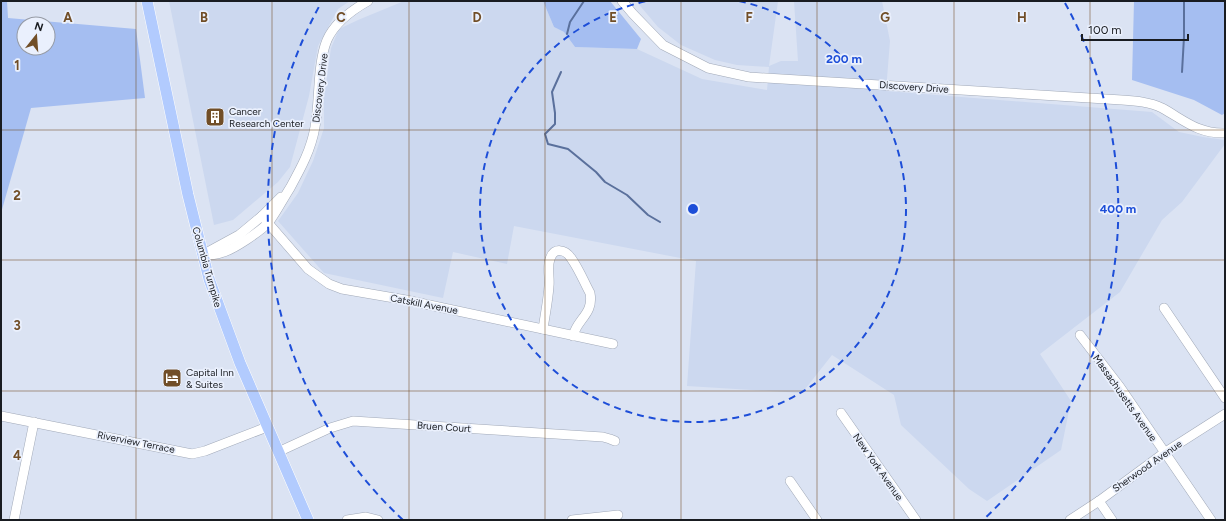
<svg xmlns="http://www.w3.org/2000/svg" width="1226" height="521" viewBox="0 0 1226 521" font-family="Figtree,sans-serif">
<rect width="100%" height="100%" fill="#dbe3f3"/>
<g fill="#ccd8ef">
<path d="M169,1h181l-12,8 -20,37 -9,50 -19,71 -12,15 -45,38 -19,5z"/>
<path d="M404,1h139l11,26 10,5 11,15 62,2 65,30 65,11 2,-23 -32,-2 -22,-5 -34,-15 -23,-18 -22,-26h142l-9,65 12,-5h17l-4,-60h88l8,40 -4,50 266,21 27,20 24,5 22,3v4l-43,58 -20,18 -42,72 -80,62 31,47 -10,49 -74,51 -18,-12 -68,-64 -7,-30 -62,-40 -30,38 -115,-7 9,-125 -182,-35 -7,38 -54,-12 -10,46 -119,-25 -46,-52 20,-28 15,-32 11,-33v-29l7,-51 8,-19 19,-9z"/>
</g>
<g fill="#a5bef1" fill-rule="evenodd">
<path d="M1,1h6l1,17 128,11 9,69 -114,10 -30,105zM24,24h24v24h-24z"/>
<path d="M543,1h67l31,38 -4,10 -62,-2 -11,-15 -10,-5z"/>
<path d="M1134,1h91v112l-3,2 -28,-15 -62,-20z"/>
</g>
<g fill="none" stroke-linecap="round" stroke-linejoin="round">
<g stroke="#5a709c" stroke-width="2">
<path d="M567,34l3,-12 14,-21"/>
<path d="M561,72l-9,20 3,21v11l-10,10 3,10 20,5 28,23 9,10 22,13 21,20 12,7"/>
<path d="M1182,72l2,-35v-36"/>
</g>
<g stroke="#a1a9b8" stroke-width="10">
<g id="minor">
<path d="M622,1l11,13 30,31 45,23 41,9 373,23c14,1 28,2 40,8 22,12 36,26 63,25"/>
<path d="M262,216l46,53 21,15 13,5 64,11 207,44"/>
<path d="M206,253l33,-18 23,-19 19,-19"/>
<path d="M203,255c6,0 12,0 18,-2 12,-3 40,-22 48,-31 8,-11 14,-23 21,-34 11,-20 21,-38 25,-61 5,-26 2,-63 12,-87 8,-18 25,-30 41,-39"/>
<path d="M1164,308l61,90"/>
<path d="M543,329c2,-14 5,-28 6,-43 1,-8 -2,-19 1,-27 4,-12 15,-10 21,-1 8,11 13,24 19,35 4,21 -13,26 -17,43"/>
<path d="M1080,335l40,52 91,133"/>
<path d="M841,413l75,107"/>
<path d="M1,416l191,38 13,-3 62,-24"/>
<path d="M278,452l52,-24 23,-7 250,16 7,2 5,2"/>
<path d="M790,481l27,39"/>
<path d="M1099,501l13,19"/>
<path d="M14,520l20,-98"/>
<path d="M347,520l19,-3 12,3"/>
<path d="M572,520l46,-5"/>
<path d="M1070,520l29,-19 65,-48 61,-39"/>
</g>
</g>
<g stroke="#fff" stroke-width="12">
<path id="major" d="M147,1l41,194 21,84 31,84 68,157"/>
</g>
<use href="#minor" stroke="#fff" stroke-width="9"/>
<use href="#major" stroke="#b2cbfe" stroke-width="11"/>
</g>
<path fill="none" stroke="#714e27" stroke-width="1" stroke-opacity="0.55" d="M136,1v519M272,1v519M409,1v519M545,1v519M681,1v519M817,1v519M954,1v519M1090,1v519M1,130h1224M1,260h1224M1,391h1224"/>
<g fill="none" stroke="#1d4ed8" stroke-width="2" stroke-dasharray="7 5">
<path d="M739 1A213 213 0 1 1 647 1"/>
<path d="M403 520A425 425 0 0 1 321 3M1065 3A425 425 0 0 1 983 520"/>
</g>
<defs>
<g id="building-square" transform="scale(1)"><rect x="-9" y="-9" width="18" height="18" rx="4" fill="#714e27" stroke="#eaf0fd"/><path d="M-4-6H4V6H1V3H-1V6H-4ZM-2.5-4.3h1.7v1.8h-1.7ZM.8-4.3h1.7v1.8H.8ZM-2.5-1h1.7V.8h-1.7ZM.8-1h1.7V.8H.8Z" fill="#fff"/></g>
<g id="hotel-square" transform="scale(1)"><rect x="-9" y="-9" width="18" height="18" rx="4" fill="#714e27" stroke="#eaf0fd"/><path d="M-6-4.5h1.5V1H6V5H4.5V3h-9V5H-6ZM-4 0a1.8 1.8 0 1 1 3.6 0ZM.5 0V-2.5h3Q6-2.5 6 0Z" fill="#fff"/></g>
</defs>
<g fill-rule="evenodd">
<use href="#building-square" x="215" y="117"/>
<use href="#hotel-square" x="172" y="378"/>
</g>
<g text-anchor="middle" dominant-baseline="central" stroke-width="3.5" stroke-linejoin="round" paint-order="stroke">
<g font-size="10" fill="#191c21" stroke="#eaf0fd">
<text transform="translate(914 87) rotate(4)">Discovery Drive</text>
<text transform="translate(320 88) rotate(-83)">Discovery Drive</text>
<text transform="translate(207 267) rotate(74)">Columbia Turnpike</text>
<text transform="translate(424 304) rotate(11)">Catskill Avenue</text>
<text transform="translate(1125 398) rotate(55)">Massachusetts Avenue</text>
<text transform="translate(444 427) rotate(4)">Bruen Court</text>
<text transform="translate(136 442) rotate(11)">Riverview Terrace</text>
<text transform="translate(1147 466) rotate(-35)">Sherwood Avenue</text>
<text transform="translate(878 467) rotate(55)">New York Avenue</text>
</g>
<g font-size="10" fill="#191c21" stroke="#eaf0fd" text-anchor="start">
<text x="229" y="111">Cancer<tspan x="229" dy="12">Research Center</tspan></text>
<text x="186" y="372">Capital Inn<tspan x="186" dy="12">&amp; Suites</tspan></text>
</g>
</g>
<g font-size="13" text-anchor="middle" font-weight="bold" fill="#714e27" stroke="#eaf0fd" stroke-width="3.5" stroke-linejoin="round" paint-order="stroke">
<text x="68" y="22">A</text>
<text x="204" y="22">B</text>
<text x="341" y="22">C</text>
<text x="477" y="22">D</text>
<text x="613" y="22">E</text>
<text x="749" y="22">F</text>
<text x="885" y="22">G</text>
<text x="1022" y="22">H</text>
<text x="17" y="70">1</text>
<text x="17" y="200">2</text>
<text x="17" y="330">3</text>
<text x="17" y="460">4</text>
</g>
<circle cx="693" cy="209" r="6" fill="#1d4ed8" stroke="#eaf0fd" stroke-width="2"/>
<g font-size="12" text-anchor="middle" font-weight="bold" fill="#1d4ed8" stroke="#eaf0fd" stroke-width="3.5" stroke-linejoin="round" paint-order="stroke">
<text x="844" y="63">200 m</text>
<text x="1118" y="213">400 m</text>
</g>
<rect width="1226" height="521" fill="none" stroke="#191c21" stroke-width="4"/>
<g transform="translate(36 36) rotate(17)"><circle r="19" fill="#eaf0fd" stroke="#969ba5"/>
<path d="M0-3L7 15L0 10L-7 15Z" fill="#714e27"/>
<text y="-6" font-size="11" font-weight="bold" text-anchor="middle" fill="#191c21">N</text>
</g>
<path d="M1082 34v6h106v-6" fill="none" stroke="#191c21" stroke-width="2"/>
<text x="1088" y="34" font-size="12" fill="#191c21" stroke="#eaf0fd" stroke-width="3" paint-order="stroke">100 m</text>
</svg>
